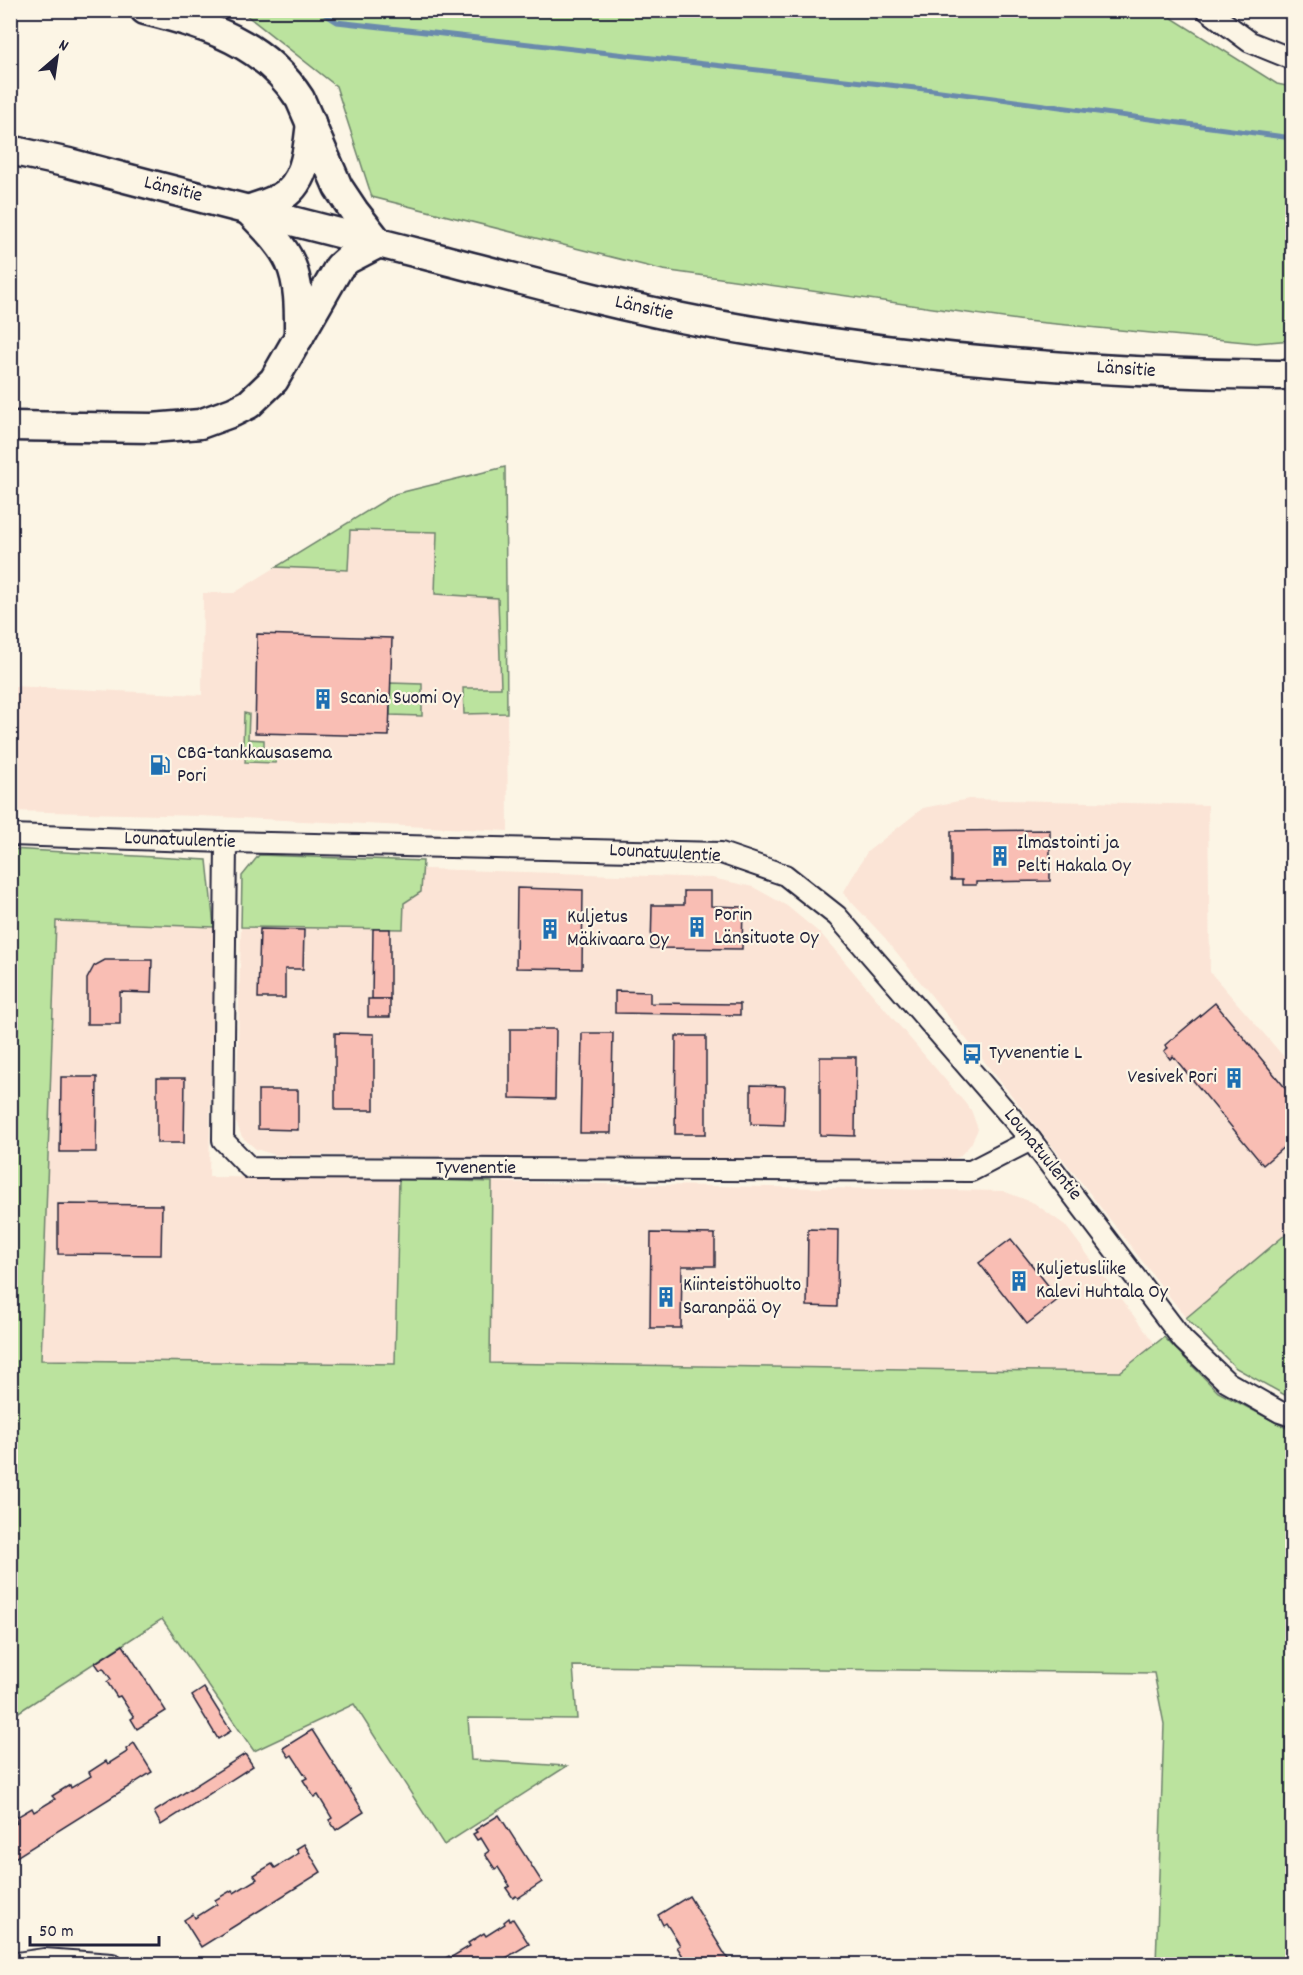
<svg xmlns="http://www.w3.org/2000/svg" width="1303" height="1975" viewBox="0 0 1303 1975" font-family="Dekko,sans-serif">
<rect width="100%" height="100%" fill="#fcf5e5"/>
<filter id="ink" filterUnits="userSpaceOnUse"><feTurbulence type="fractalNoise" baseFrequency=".0167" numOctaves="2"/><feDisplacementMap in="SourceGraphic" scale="12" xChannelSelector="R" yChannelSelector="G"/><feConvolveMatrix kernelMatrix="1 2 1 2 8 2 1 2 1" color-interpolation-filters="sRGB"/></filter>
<g filter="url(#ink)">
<g fill="#fbe4d6">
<path d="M505,467l3,364 -308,-15 -189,-5v-125l191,9 1,-102h31l161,-99z"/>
<path d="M969,799l239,6 2,167 82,94v163l-106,89 -105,-136 -196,-244 -42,-45 24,-41 56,-44z"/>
<path d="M394,868l318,10 41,9 34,19 35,29 149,175 7,19 -7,15 -12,13 -17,5 -667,-7 -19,-6 -14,-12 -6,-15 5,-195 151,2z"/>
<path d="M56,921l158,6 -5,250 190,2 -4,185 -354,-4z"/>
<path d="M492,1182l511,9 31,12 31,22 90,119 -35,28 -631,-9z"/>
</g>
<g fill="#bbe39e" stroke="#6e826c" stroke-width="1.5">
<path d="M241,11h920l116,73 15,3v253l-36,3 -231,-22 -362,-51 -291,-73 -36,-111z"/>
<path d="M505,467l2,246 -43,1 -1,-26h38l-3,-90 -63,-4 2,-62 -87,-2 -2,40 -72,-3 119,-73z"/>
<path d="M390,683l32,1v32l-32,-1z"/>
<path d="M244,713l5,1 -1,25 16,1v8l-21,-1z"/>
<path d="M246,753l30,1v9l-31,-1z"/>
<path d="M10,849l197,11 7,67 -158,-6 -15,439 354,4 4,-185 93,3 -2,181 630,9 44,-35 54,55 74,39v533h-136l8,-240 -10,-51 -581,-7 4,53 -109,-1 3,42 96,6 -123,79 -90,-141 -100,47 -92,-132 -151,98z"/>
<path d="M259,855l164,6 -2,31 -17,11 -1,26 -162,-2 1,-51z"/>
<path d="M1292,1229v170l-56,-31 -50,-50z"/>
</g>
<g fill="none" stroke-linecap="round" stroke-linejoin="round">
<path stroke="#6b8aac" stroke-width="5" d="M318,10l19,12 596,68 359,48"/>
</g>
<g fill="#f9beb4" stroke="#22223b" stroke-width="1.5">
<path d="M257,634l135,4 -3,98 -134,-3z"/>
<path d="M1050,830v51l-74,1v3h-14v-5h-11v-49z"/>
<path d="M517,888l66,2 -1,79 -66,-1z"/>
<path d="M684,891h27v15l32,1 -1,42 -91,-1 1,-43h32z"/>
<path d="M260,929l44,1 -1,39h-18v29h-27z"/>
<path d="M373,929h17v70h-18z"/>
<path d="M105,960h47l-1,33 -31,-1v32h-33v-45l7,-13z"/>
<path d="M615,991l35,1v11l90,1v11l-125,-2z"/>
<rect x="368" y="999" width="22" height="18"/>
<path d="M1215,1003l77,93v44l-29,25 -90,-109 -3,3 -6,-8 4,-3 -3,-3z"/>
<path d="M510,1029h46l-1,70 -45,-1z"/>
<path d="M335,1033l39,1v76h-39z"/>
<path d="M582,1033h31l-2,100h-31z"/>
<path d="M676,1036h30v98h-31z"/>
<path d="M820,1057h36l-1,79 -35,-1z"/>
<path d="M61,1077h36l-1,75h-36z"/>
<path d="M157,1078h28l-1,65h-27z"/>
<path d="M751,1085l34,1 -1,39 -33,-1z"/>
<path d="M258,1090h40v40l-40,-1z"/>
<path d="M58,1204l104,1 -1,50 -103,-1z"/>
<path d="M808,1229l30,1 -1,77 -30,-1z"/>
<path d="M651,1233l64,1v32h-33l-1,62h-31z"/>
<path d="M1011,1239l48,60 -32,25 -48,-61z"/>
<path d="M123,1645l43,66 -29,18 -6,-10 3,-2 -14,-21 -3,1 -10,-15 4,-3 -8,-11 -3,2 -5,-7z"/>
<path d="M204,1688l27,43 -13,8 -26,-43z"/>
<path d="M312,1730l52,82 -28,18 -7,-10 3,-2 -14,-23 -4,2 -11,-17 4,-2 -15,-23 -3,2 -6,-9z"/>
<path d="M134,1743l18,29 -142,89v-34l7,-4 -2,-5 17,-10 2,4 21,-13 -3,-3 18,-11 1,3 20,-12 -2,-4 17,-11 2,3 19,-12 -1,-3z"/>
<path d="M245,1754l8,12 -92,59 -7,-13z"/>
<path d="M499,1815l43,67 -24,16 -2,-2 -3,2 -7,-10 4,-2 -12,-19 -3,2 -10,-15 4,-3 -8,-13 -4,2 -4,-6 4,-2 -2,-2z"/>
<path d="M304,1844l17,28 -120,75 -17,-27 9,-6 2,4 22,-14 -2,-4 17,-10 2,3 23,-14 -3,-4 18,-11 3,4 24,-15 -3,-4z"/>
<path d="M689,1896l42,68h-43l-11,-17 3,-2 -14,-22 -3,2 -5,-10z"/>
<path d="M509,1918l1,3 3,-2 16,25 -33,20h-61l14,-8 1,2 20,-12 -2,-3 16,-10 2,3 19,-12 -1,-2z"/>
</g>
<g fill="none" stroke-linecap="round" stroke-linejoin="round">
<g stroke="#22223b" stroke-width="24">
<g id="minor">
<path d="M1207,10l43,32 42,17"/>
<path d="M10,835l216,7 495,11 64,22 52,41 194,224 152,200 44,42 53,30 12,4"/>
<path d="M226,842l-3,298 27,28 721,3 60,-31"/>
<path d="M10,1964l34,-5 68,5"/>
</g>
</g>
<g stroke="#22223b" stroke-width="33">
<g id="highway">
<path d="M145,10c63,15 119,33 155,89l38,88 16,24 25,32"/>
<path d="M10,150l59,13c119,32 238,62 357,92 93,24 186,50 281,68 192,35 390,51 585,52"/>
<path d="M248,210c14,15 33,32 42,52 10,23 9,50 9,75"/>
<path d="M248,210c10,-4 22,-7 31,-12 27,-13 29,-50 32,-76"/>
<path d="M10,426l142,2 48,-4 33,-12 16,-8 25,-24 65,-113 9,-8 31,-16"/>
</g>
</g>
<use href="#minor" stroke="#fcf5e5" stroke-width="20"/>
<use href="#highway" stroke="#fcf5e5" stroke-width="28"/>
</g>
</g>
<defs>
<g id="building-bare" transform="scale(1.62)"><path d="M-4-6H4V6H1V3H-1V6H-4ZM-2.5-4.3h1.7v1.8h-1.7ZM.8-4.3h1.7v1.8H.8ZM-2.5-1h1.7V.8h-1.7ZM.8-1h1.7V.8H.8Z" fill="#1f6fb2" stroke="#fcf5e5" stroke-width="2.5" paint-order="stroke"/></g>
<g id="fuel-bare" transform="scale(1.62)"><path d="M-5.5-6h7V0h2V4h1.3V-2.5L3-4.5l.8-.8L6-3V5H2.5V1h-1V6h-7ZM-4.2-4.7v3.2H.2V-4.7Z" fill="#1f6fb2" stroke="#fcf5e5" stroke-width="2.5" paint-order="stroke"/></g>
<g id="bus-bare" transform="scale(1.62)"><path d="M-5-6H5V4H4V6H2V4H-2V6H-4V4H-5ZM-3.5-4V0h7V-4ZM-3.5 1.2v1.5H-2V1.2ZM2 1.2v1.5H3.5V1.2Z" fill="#1f6fb2" stroke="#fcf5e5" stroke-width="2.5" paint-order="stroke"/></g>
</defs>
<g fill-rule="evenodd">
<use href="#building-bare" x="323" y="699"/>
<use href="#fuel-bare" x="160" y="765"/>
<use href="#building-bare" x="1000" y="856"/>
<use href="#building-bare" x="697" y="927"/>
<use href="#building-bare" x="550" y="929"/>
<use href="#bus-bare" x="972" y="1054"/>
<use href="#building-bare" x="1234" y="1078"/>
<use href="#building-bare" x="1019" y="1281"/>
<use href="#building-bare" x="666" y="1297"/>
</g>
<g text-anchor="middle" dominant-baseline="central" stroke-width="4.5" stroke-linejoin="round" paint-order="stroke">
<g font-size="20" fill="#22223b" stroke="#fcf5e5">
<text transform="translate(173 190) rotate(14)">Länsitie</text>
<text transform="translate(644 309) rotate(13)">Länsitie</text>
<text transform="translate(1126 370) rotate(4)">Länsitie</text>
<text transform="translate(180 841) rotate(2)">Lounatuulentie</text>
<text transform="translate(665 854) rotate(3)">Lounatuulentie</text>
<text transform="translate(1042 1155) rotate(51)">Lounatuulentie</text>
<text x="476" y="1169">Tyvenentie</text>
</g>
<g font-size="20" fill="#22223b" stroke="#fcf5e5" text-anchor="start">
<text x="340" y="699">Scania Suomi Oy</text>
<text x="177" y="754">CBG-tankkausasema<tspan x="177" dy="23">Pori</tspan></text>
<text x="1017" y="844">Ilmastointi ja<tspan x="1017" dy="23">Pelti Hakala Oy</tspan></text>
<text x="714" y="916">Porin<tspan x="714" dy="23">Länsituote Oy</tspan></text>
<text x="567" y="918">Kuljetus<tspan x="567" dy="23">Mäkivaara Oy</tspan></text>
<text x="989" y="1054">Tyvenentie L</text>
<text x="1217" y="1078" text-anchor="end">Vesivek Pori</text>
<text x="1036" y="1270">Kuljetusliike<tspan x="1036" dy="23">Kalevi Huhtala Oy</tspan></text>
<text x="683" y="1286">Kiinteistöhuolto<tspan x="683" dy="23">Saranpää Oy</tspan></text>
</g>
</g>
<rect width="1303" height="1975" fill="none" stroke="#fcf5e5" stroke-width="36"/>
<rect x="18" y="18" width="1267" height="1939" fill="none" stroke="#22223b" stroke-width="2" filter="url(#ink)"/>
<g transform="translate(57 57) rotate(29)" stroke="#fcf5e5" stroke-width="4.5" paint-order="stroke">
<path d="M0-4.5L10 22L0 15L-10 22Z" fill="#22223b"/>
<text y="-9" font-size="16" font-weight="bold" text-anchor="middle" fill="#22223b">N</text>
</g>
<path d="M30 1936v9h129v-9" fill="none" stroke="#22223b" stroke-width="3"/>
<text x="39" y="1936" font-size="18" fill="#22223b" stroke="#fcf5e5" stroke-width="4.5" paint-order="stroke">50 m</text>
</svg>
